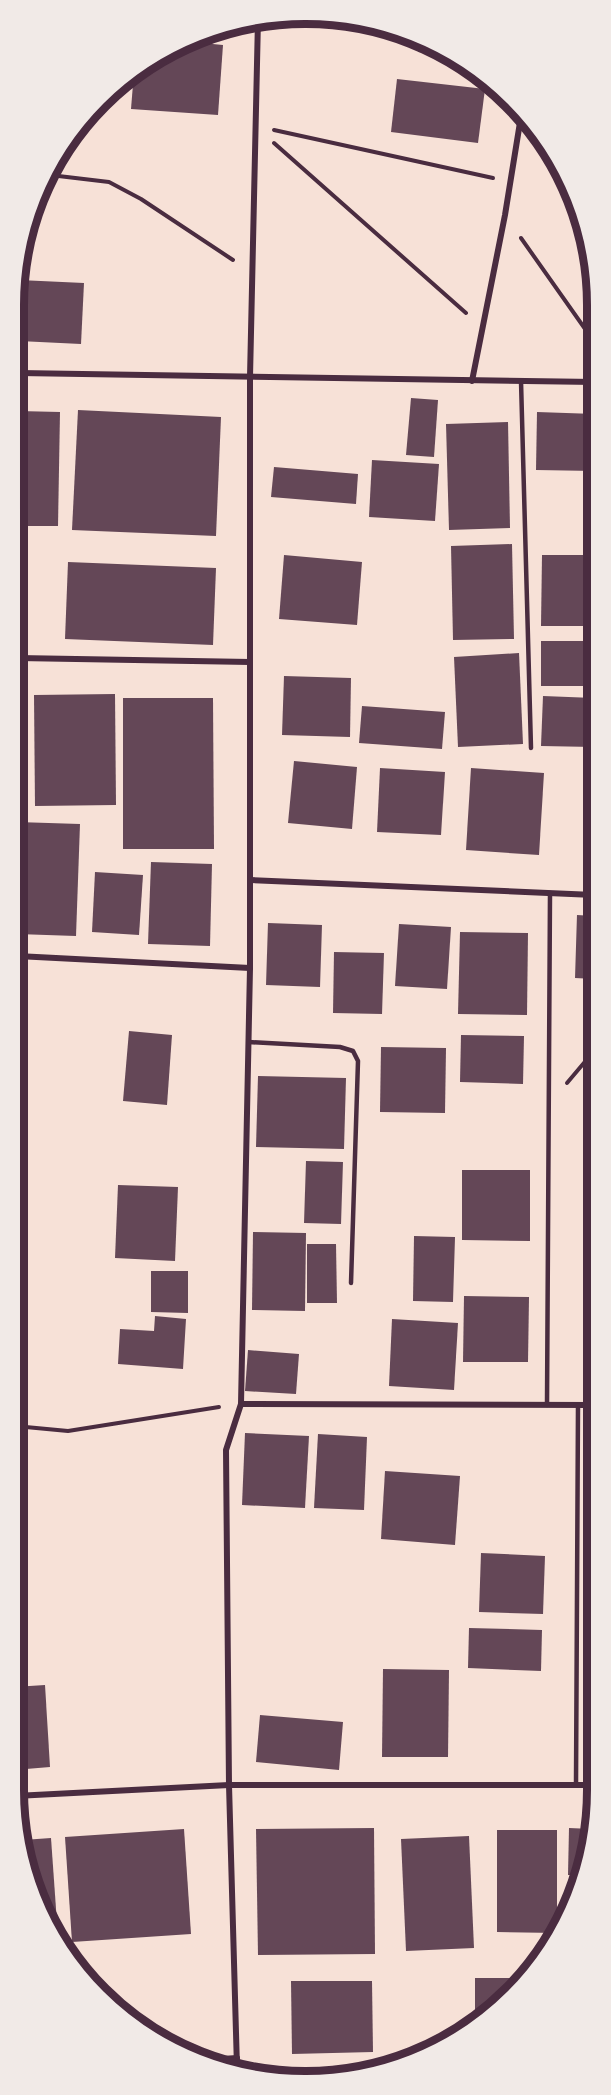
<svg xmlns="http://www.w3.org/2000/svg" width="611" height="2095" viewBox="0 0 611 2095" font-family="'Exo 2',sans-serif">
<rect width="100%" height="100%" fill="#f7e1d7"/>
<g fill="#644757">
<path d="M419,41l32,11 3,3 -36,-3z"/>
<path d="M192,42l31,3 -5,70 -87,-6 3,-37 9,-9z"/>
<path d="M397,79l88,10 -7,54 -87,-11z"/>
<path d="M19,280l65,3 -3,61 -62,-3z"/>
<path d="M411,398l27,2 -4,57 -28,-2z"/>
<path d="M78,410l143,7 -5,119 -144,-6z"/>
<path d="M18,411l42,1 -2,114h-40z"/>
<path d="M537,412l58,2v57l-59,-1z"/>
<path d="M508,422l2,106 -61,2 -3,-106z"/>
<path d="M372,460l67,4 -4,57 -66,-4z"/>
<path d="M274,467l84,7 -2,30 -85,-7z"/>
<path d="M512,544l2,95 -61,1 -2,-94z"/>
<path d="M284,555l78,7 -5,63 -78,-6z"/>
<path d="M542,555h52v71h-53z"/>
<path d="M68,562l148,6 -3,77 -148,-6z"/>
<rect x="541" y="641" width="53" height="45"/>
<path d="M519,653l4,91 -65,3 -4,-90z"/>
<path d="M284,676l67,2 -1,59 -68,-2z"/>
<path d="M115,694l1,111 -81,1 -1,-111z"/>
<path d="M543,696l51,2v49l-53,-1z"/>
<path d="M123,698h90l1,151h-91z"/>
<path d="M362,706l83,6 -3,37 -83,-6z"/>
<path d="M294,761l63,6 -5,62 -64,-6z"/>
<path d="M380,768l65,4 -4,63 -64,-3z"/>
<path d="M471,768l73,5 -5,82 -73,-5z"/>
<path d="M17,822l63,2 -4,112 -59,-2z"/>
<path d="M151,862l61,2 -2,82 -62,-2z"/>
<path d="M95,872l48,3 -4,60 -47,-3z"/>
<path d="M577,915l17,1v63l-19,-1z"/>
<path d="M268,923l54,2 -2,62 -54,-2z"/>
<path d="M399,924l52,3 -4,62 -52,-3z"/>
<path d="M460,932l68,1 -1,82 -69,-1z"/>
<path d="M334,952l50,1 -2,61 -49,-1z"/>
<path d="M129,1031l43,4 -5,70 -44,-4z"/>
<path d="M461,1035l63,1 -1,48 -63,-2z"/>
<path d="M381,1047l65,1 -1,65 -65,-1z"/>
<path d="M258,1076l88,2 -2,71 -88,-2z"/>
<path d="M306,1161l37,1 -2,62 -37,-1z"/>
<path d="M462,1170h68v71l-68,-1z"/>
<path d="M118,1185l60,2 -3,74 -60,-3z"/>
<path d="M253,1232l53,1 -1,78 -53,-1z"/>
<path d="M414,1236l41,1 -2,65 -40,-1z"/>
<path d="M307,1244h29l1,59h-30z"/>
<path d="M151,1271h37v42l-37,-1z"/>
<path d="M464,1296l65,1 -1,65h-65z"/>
<path d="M155,1316l31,3 -3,50 -65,-5 2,-35 34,2z"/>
<path d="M392,1319l66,4 -4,67 -65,-4z"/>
<path d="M248,1350l51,4 -3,40 -51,-3z"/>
<path d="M245,1433l64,3 -4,72 -63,-3z"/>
<path d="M318,1434l49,3 -3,73 -50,-2z"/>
<path d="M385,1471l75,5 -5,69 -74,-6z"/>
<path d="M481,1553l64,3 -2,58 -64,-2z"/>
<path d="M469,1628l73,2 -1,41 -73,-3z"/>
<path d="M383,1669l66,1 -1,87h-66z"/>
<path d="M45,1685l5,82 -36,3v-83z"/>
<path d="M260,1715l83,7 -4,48 -83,-8z"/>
<path d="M374,1828l1,126 -117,1 -2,-126z"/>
<path d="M569,1828l23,1v17l-11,29h-13z"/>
<path d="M184,1829l7,105 -119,8 -7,-105z"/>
<path d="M497,1830h60v103l-60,-1z"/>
<path d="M469,1836l5,112 -68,3 -5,-112z"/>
<path d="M51,1838l7,99 -22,-36 -13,-61z"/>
<path d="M475,1978h46l-38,43 -8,4z"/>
<path d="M291,1981h81l1,71 -81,2z"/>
</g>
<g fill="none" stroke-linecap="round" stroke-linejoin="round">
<g stroke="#4a2c40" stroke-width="4">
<path d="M274,130l219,48"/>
<path d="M274,143l192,170"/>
<path d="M50,175l59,7 32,17 92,61"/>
<path d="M521,238l74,105"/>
<path d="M567,1083l27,-32"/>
<path d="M15,1426l53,5 151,-24"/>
</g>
<g stroke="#4a2c40" stroke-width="4.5">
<path d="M521,381l10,367"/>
<path d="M249,1042l91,5 13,4 5,10 -7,222"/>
<path d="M547,1405l3,-512"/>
<path d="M576,1785l2,-380"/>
</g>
<g stroke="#4a2c40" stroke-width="6">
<path d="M19,373l576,9"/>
<path d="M472,381l33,-166 17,-105"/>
<path d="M18,658l232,4"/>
<path d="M251,880l343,15"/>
<path d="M17,956l233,12"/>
<path d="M241,1404l352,1"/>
<path d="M15,1796l214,-11h363"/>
<path d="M207,2060l30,-2"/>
<path d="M237,2068l-8,-283 -3,-335 15,-46 9,-436v-591l8,-358"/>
</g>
</g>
<path d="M0 0H611V2095H0ZM305 24H306A281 281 0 0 1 587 305V1790A281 281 0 0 1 306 2071H305A281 281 0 0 1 24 1790V305A281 281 0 0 1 305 24Z" fill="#f1eae7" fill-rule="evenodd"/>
<path fill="none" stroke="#4a2c40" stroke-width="8" d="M305 24H306A281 281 0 0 1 587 305V1790A281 281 0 0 1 306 2071H305A281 281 0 0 1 24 1790V305A281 281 0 0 1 305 24Z"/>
</svg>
